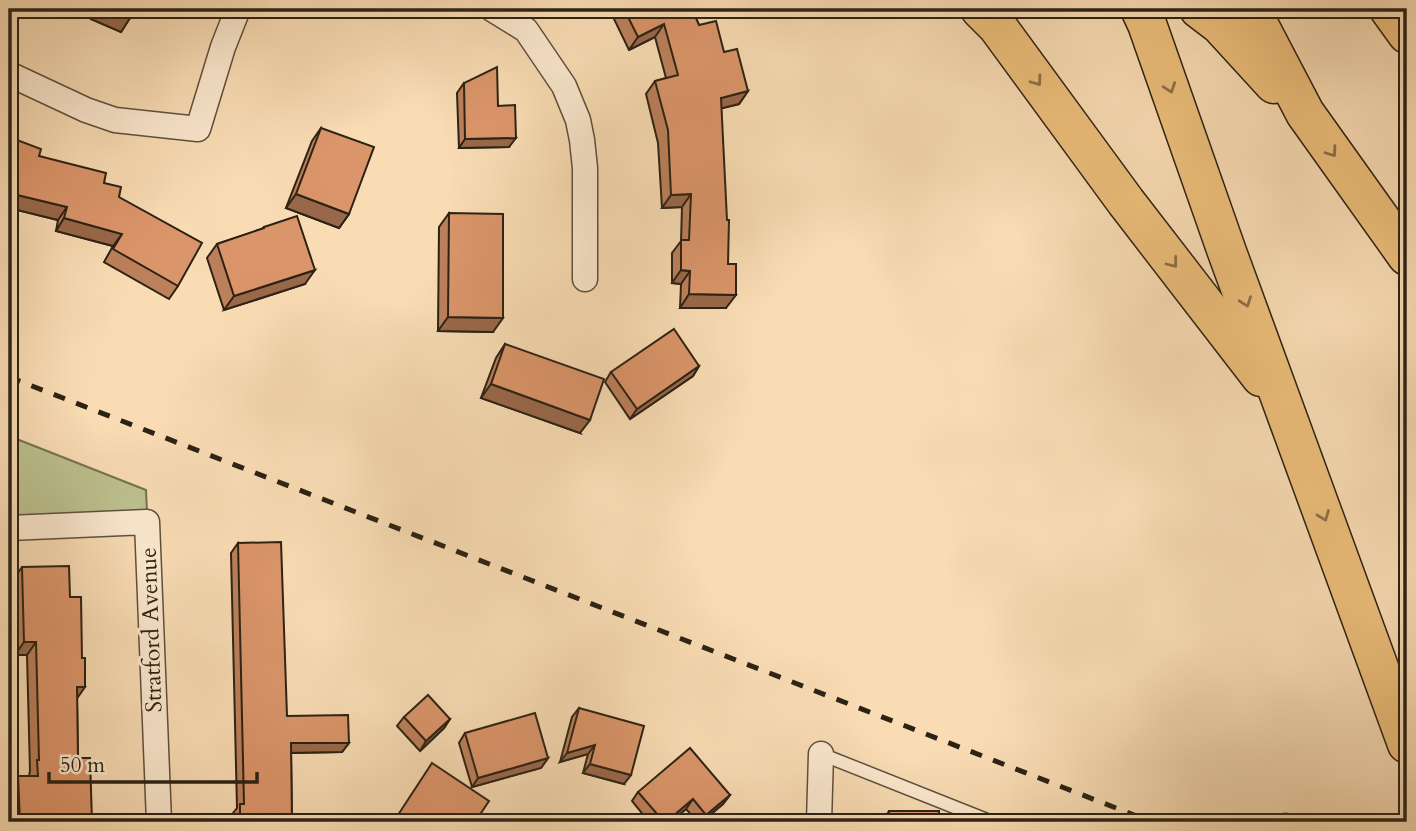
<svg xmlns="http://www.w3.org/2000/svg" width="1416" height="831" viewBox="0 0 1416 831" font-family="Cardo,serif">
<rect width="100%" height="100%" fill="#f9dcb4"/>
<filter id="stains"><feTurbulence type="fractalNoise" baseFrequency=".00286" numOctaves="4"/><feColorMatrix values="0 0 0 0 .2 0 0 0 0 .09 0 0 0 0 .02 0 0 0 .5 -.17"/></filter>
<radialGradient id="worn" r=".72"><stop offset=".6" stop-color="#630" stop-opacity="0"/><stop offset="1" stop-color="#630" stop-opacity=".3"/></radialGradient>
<path fill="#bcc08e" stroke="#747151" stroke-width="2" d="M9,436l137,54 1,22 -138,5z"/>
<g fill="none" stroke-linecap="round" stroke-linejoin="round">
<g stroke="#5f503c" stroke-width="15">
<g id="lane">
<path d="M821,754l171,68"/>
<path d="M1275,822l11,-2 6,2"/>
</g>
</g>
<g stroke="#5f503c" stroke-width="27">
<g id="street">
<path d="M492,9l34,21 38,56 14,34 4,20 3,28v111"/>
<path d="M9,74l77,36 29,10 83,9 25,-82 15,-38"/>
<path d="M9,528l138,-6 12,300"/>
<path d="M819,822l2,-68"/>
</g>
</g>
<g stroke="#2c2214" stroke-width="41">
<g id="highway">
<path d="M980,9l17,17 129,176 135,175"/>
<path d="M1140,9l7,15 80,228 180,492"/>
<path d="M1199,9l21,16 54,59"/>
<path d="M1248,9l12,18 45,86 102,143"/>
<path d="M1389,9l18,25"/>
</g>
</g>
<use href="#lane" stroke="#fbe8ce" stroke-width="12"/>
<use href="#street" stroke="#fbe8ce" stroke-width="24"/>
<use href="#highway" stroke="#ecbe7a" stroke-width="38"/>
<path stroke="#2c2214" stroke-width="5" stroke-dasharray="12 12" stroke-linecap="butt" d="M9,377l1143,445"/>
</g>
<g fill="#bc805b" stroke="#2c2214" stroke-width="2">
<path d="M96,9h38l-4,9 -9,14 -30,-13z"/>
<path d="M141,9h10l-3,3z"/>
<path d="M622,9h70l7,16 25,27 24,39 -9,13 -18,4 5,200h-46l1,-24 -9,-1v-30l9,-12 1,-34 -20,1 -4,-65 -12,-49 9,-13 11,-3 -11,-41 -26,13 -15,-31z"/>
<path d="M464,83l34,23 11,41 -50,1 -2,-55z"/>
<path d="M321,128l28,86 -10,14 -53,-20 26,-67z"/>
<path d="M9,137l30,19 65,27 15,14 59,89 -9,13 -65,-37 9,-16 -57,-15 2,-11 -49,-12z"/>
<path d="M449,213l44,119 -55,-1 1,-104z"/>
<path d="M264,227l41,57 -81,26 -17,-52 10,-14 45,-15z"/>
<path d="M505,344l75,89 -99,-35 15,-40z"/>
<path d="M699,366l-6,10 -63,43 -25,-37 6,-10z"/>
<path d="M238,543l49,173 62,27 -7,9 -51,1 1,69h-59v-9l4,-5 -6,-255z"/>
<path d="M22,567l48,30 7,102 1,59 14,64h-82l-1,-33 9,-13h11l1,-5 -3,-116h-12l-2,-75z"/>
<path d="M579,708l45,76 -41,-11 5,-19 -28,8 12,-45z"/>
<path d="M404,717l46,2 -6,9 -24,23 -23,-25z"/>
<path d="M465,733l83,25 -7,10 -69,19 -13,-44z"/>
<path d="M638,792l92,3 -7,9 -21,18h-4l-12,-13 -16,13h-21l-17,-21z"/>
<path d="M889,811l50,11h-56v-2z"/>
</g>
<g fill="#99684a" stroke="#2c2214" stroke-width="2">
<path d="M99,9h9l22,9 -9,14 -30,-13z"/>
<path d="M664,24l-9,13 -26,13 9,-13z"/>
<path d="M748,91l-9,13 -28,7 10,-13z"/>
<path d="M516,138l-7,9 -50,1 6,-9z"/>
<path d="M9,193l58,14 -9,13 -49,-12z"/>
<path d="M296,194l53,20 -10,14 -53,-20z"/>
<path d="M691,194l-9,13 -20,1 9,-13z"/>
<path d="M64,218l58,16 -9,12 -57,-15z"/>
<path d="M315,270l-10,14 -81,26 10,-14z"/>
<path d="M681,270l9,1 -9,13 -9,-1z"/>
<path d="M689,294l47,1 -10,13h-46z"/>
<path d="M448,317l55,1 -10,14 -55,-1z"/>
<path d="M699,366l-6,10 -63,43 7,-10z"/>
<path d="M491,384l99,36 -10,13 -99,-35z"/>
<path d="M24,642h12l-9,13h-12z"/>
<path d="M77,687h8l-9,13z"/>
<path d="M450,719l-6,9 -24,23 6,-10z"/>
<path d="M291,743h58l-7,9 -57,1z"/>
<path d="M595,745l-7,9 -28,8 7,-9z"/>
<path d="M548,758l-7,10 -69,19 6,-9z"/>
<path d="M590,764l41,11 -7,9 -41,-11z"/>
<path d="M730,795l-7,9 -22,18 5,-7z"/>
<path d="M693,799l-7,10 -16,13h-4z"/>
</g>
<g fill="#db956a" stroke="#2c2214" stroke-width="2">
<path d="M108,9h26l-4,9z"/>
<path d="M624,9h68l7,16 17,-4 8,31 13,-3 11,42 -27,7 6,122h2l-1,44h8v31l-47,-1 1,-23 -9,-1v-30h8l2,-46 -20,1 -3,-65 -13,-49 23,-6 -14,-51 -26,13z"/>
<path d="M497,67l1,39 17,-1 1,33 -51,1 -1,-56z"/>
<path d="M321,128l53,19 -25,67 -53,-20z"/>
<path d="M9,137l32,12 -2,7 67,17 -2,10 17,4 -2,10 83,46 -24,43 -65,-37 9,-15 -58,-16 3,-11 -58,-14z"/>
<path d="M449,213l54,1v104l-55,-1z"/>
<path d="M297,216l18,54 -81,26 -17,-52 47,-16v-1z"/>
<path d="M674,329l25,37 -62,43 -26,-37z"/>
<path d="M505,344l99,35 -14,41 -99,-36z"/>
<path d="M281,542l6,174 61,-1 1,28h-58l1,79h-52v-18h4l-6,-261z"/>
<path d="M69,566l1,31h11l1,61h3v29h-8l1,71h12l2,64h-72l-2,-46h20l-1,-16h2l-3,-118h-12l-2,-75z"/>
<path d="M428,695l22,24 -24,22 -22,-24z"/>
<path d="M579,708l65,18 -13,49 -41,-11 5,-19 -28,8z"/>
<path d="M535,713l13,45 -70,20 -13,-45z"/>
<path d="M690,748l40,47 -24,20 -13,-16 -27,23h-2l-26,-30z"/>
<path d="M432,763l57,38 -14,21h-79l-2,-1z"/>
<rect x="889" y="811" width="50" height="11"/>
</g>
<defs><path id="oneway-chevron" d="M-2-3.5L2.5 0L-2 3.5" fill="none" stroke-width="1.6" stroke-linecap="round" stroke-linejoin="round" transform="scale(1.75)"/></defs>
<g stroke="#8c7047">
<use href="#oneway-chevron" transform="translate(1037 81) rotate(54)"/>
<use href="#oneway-chevron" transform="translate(1170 88) rotate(71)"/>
<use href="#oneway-chevron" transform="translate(1332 152) rotate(54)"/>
<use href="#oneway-chevron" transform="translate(1173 263) rotate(52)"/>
<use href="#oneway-chevron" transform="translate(1246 302) rotate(70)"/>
<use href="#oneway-chevron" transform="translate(1324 516) rotate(69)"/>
</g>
<g text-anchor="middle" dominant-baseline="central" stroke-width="6" stroke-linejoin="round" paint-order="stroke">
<g font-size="23" fill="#2c2214" stroke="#fbe8ce">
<text transform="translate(151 630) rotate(-92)">Stratford Avenue</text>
</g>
</g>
<rect width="1416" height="831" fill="none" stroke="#f9dcb4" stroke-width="35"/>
<rect x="10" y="10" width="1395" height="810" fill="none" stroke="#2c2214" stroke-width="3.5"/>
<rect x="18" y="18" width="1381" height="796" fill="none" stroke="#2c2214" stroke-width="2"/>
<path d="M49 772v10h208v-10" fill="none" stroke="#2c2214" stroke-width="3.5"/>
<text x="60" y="772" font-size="21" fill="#2c2214" stroke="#fbe8ce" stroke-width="5" paint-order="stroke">50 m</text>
<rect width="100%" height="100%" filter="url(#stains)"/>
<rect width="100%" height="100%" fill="url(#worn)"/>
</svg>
